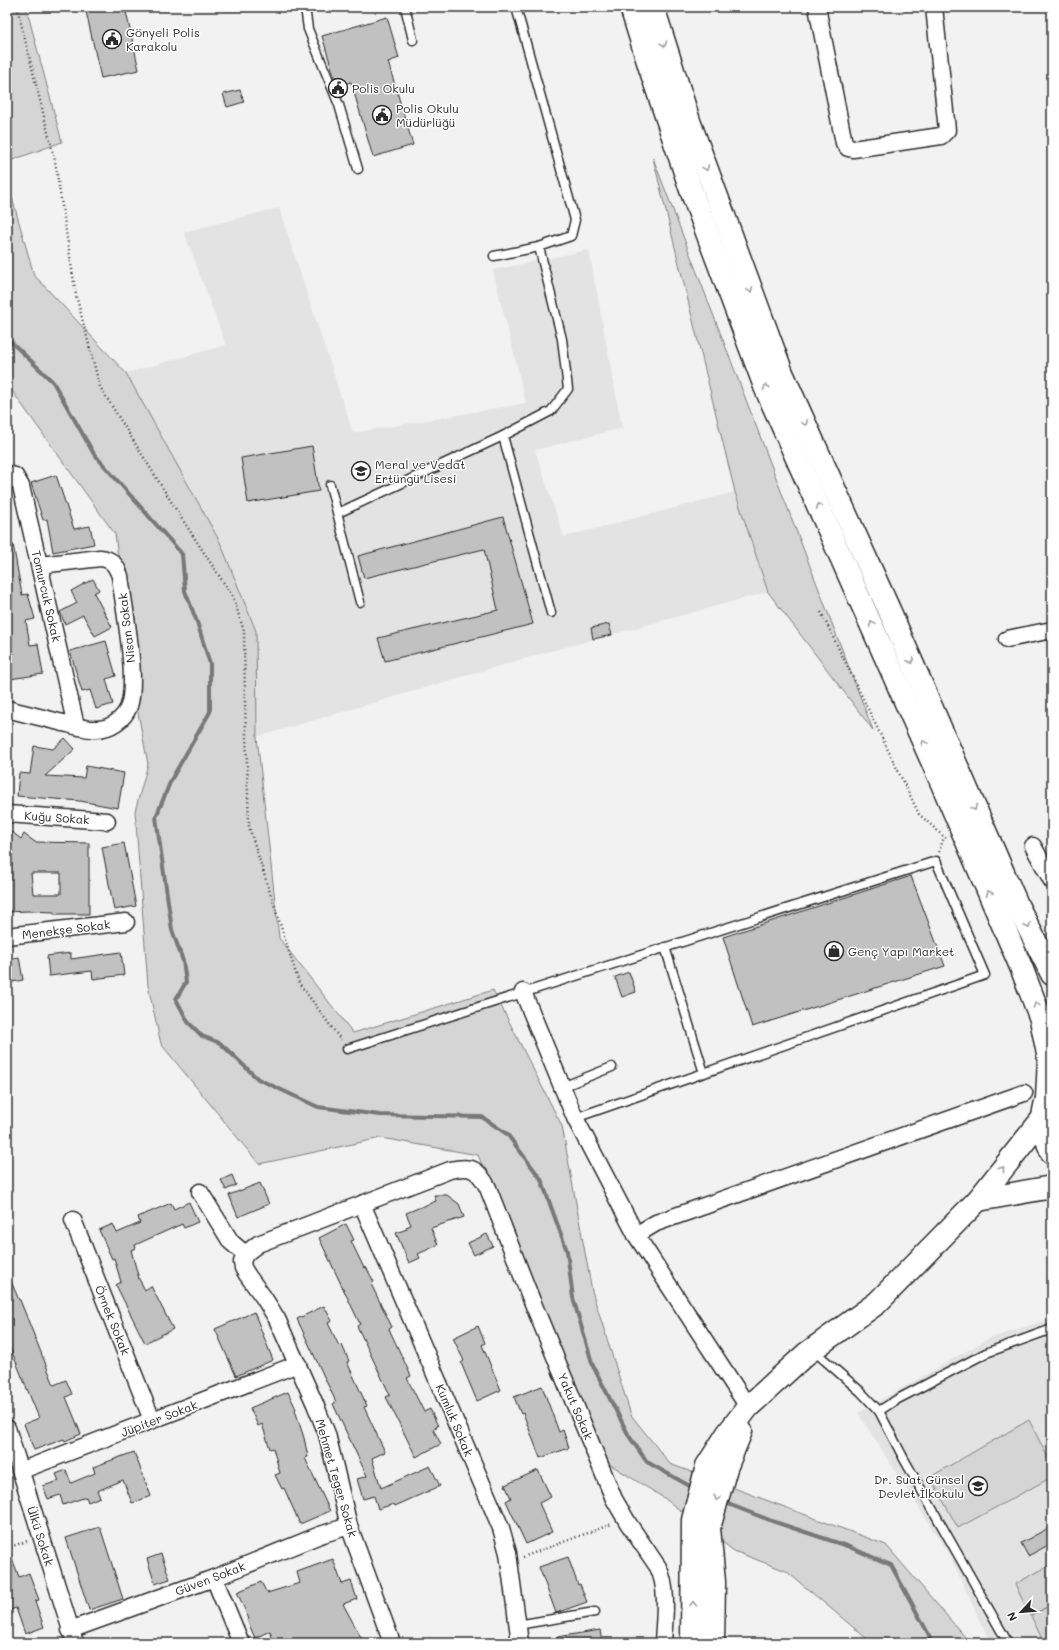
<svg xmlns="http://www.w3.org/2000/svg" width="1059" height="1650" viewBox="0 0 1059 1650" font-family="Mali,sans-serif">
<rect width="100%" height="100%" fill="#f2f2f2"/>
<filter id="ink" filterUnits="userSpaceOnUse"><feTurbulence type="fractalNoise" baseFrequency=".025" numOctaves="2"/><feDisplacementMap in="SourceGraphic" scale="8" xChannelSelector="R" yChannelSelector="G"/><feConvolveMatrix kernelMatrix="1 2 1 2 8 2 1 2 1" color-interpolation-filters="sRGB"/></filter>
<g filter="url(#ink)">
<g fill="#e3e3e3">
<path d="M279,208l74,225 173,-30 -33,-133 96,-20 33,178 -87,22 29,87 171,-45 33,100 -228,62 -283,83 -1,-106 -36,-89 -94,-169 100,-28 -42,-113z"/>
<path d="M1052,1318v325h-62l-39,-85 -93,-145 130,-74z"/>
</g>
<g fill="#d5d5d5" stroke="#808080">
<path d="M7,7h19l36,135 -55,20z"/>
<path d="M653,158l220,572 -105,-138 -33,-100z"/>
<path d="M7,180l27,95 92,98 94,169 36,89 1,106 22,201 74,95 140,-43 69,136 30,165 39,124 39,49 216,81 79,92 1,6h-94l-86,-72 -52,-20 -70,-53 -79,-49 -30,-76 -39,-124 -38,-94 -97,-17 -122,26 -98,-120 -13,-58 -13,-175 13,-47 -10,-51 -23,-179 -108,-150z"/>
<path d="M1029,1420l23,46v11l-94,51 -28,-51z"/>
<path d="M1052,1564v79h-8l-13,-27 16,-9 -17,9 -15,-32z"/>
</g>
<g fill="none" stroke-linecap="round" stroke-linejoin="round">
<g stroke="#787878" stroke-width="4">
<path d="M7,338l46,44 41,72 88,100 3,37 12,31 13,42v48l-39,68 -15,37 16,113 11,31 3,21 -10,17 12,23 14,14 18,7 38,36 60,28 62,8 102,2 25,17 34,45 26,72 6,47 20,68 36,70 18,26 48,27"/>
<path d="M723,1502l49,19 75,25 44,19 38,70 1,8"/>
</g>
</g>
<g fill="#c1c1c1" stroke="#2b2b2b" fill-rule="evenodd">
<path d="M85,7h40l14,63 -38,8z"/>
<path d="M387,17l12,41 -11,4 25,83 -40,12 -22,-75 -14,4 -15,-50z"/>
<path d="M240,90l4,12 -17,5 -4,-13z"/>
<path d="M312,446l7,45 -71,12 -7,-45z"/>
<path d="M56,475l18,54 16,-3 4,18 -41,8 -6,-33 -4,1 -12,-37z"/>
<path d="M503,517l30,107 -148,37 -7,-23 120,-28 -14,-61 -120,29 -6,-22z"/>
<path d="M13,544l9,51 6,-1 7,25 -9,2 4,24 8,-1 5,30 -33,5 -3,-22v-112z"/>
<path d="M93,579l6,11 -5,3 18,34 -17,9 -12,-21 -18,9 -5,-12 17,-9 -6,-12z"/>
<path d="M609,624l3,11 -19,4 -2,-11z"/>
<path d="M106,641l10,35 -10,3 7,25 -17,5 -6,-19 -8,2 -12,-41z"/>
<path d="M65,738l10,11 -30,27 39,2 2,-12 38,7 -6,35 -38,-7 -63,-5 2,-23 11,1 4,-28 19,3z"/>
<path d="M12,832l9,7 3,-5 11,8 54,1v71h-35v-2l-26,-1 -21,1v-23l3,-32 -3,-2v-16zM31,873h30v21h-28z"/>
<path d="M124,843l12,63 -22,4 -12,-63z"/>
<path d="M911,876l34,90 -193,61 -29,-90z"/>
<path d="M121,952l3,23 -31,4 -1,-8 -43,5 -2,-20 24,-3v6z"/>
<path d="M19,957l4,23 -16,3v-24z"/>
<path d="M629,972l7,20 -14,5 -7,-20z"/>
<path d="M232,1175l4,10 -10,5 -5,-10z"/>
<path d="M260,1183l9,21 -31,13 -9,-22z"/>
<path d="M434,1195h13l12,9 5,13 -33,11 7,17 -20,9 2,4 -11,5 -13,-30 11,-4 -1,-2 5,-2 -5,-12 30,-12z"/>
<path d="M189,1202l9,20 -14,6 -2,-4 -47,21 1,3 -5,2 8,29 6,11 6,-4 22,43 -28,14 -29,-58 5,-3 -7,-24 -2,1 -13,-29 14,-6 4,9 23,-10 -2,-6 33,-14 3,6z"/>
<path d="M346,1224l8,16 -3,1 13,27 2,-1 8,15 -3,2 21,43 -3,2 22,47 -4,2 17,34 6,-3 8,17 -5,3 8,15 -25,13 -30,-60 4,-2 -33,-69 3,-2 -41,-86z"/>
<path d="M487,1234l6,12 -19,9 -6,-12z"/>
<path d="M7,1272l12,28h1l34,85 12,-5 6,14 -6,3 15,37 -16,7 -1,-2 -30,11 -10,-26 15,-6 -32,-78z"/>
<path d="M324,1306l8,15 -4,2 11,23 3,-1 7,16 -2,1 20,44 -3,1 21,45 -13,6 9,30 49,-22 10,20 -45,20 -1,-2 -16,5 -4,-13 -11,3 -6,-20 10,-3 -34,-72 3,-2 -39,-83z"/>
<path d="M254,1312l19,48 -37,16 -21,-47z"/>
<path d="M478,1326l7,17 -3,2 19,45 -24,11 -16,-38 3,-2 -11,-23z"/>
<path d="M542,1386l17,46 4,-2 6,18 -29,10 -17,-45 -2,1 -7,-17z"/>
<path d="M288,1392l8,17 -1,1 9,28 4,19 -3,1 25,53 -30,13 -16,-36 -2,1 -7,-14 5,-2 -7,-25 -3,1 -8,-25 -4,2 -8,-18z"/>
<path d="M134,1452l17,44 -19,7 -9,-23 -26,11 3,6 -12,5 -2,-5 -23,8 -3,-10 -12,4 -5,-13 16,-5 -3,-7 10,-4 5,13 24,-10 -2,-6z"/>
<path d="M538,1470l13,27 -12,6 13,29 -26,12 -20,-43 5,-3 -6,-13z"/>
<path d="M1052,1526v17l-24,13 -7,-13z"/>
<path d="M100,1527l23,72 -34,11 -23,-72z"/>
<path d="M8,1547l11,30 10,-4 10,27 -4,1 9,26 -19,7 -9,-26 -9,3v-63z"/>
<path d="M161,1554l9,25 -15,5 -8,-25z"/>
<path d="M568,1557l10,28 2,-1 7,18 -31,11 -17,-46z"/>
<path d="M333,1559l9,25 9,-3 6,18 -14,5 21,39h-90l-4,-12 -15,7 -8,-18 2,-1 -12,-27 24,-10 6,11 33,-10 -3,-11z"/>
<path d="M600,1630l2,13h-45v-6z"/>
</g>
<g fill="none" stroke-linecap="round" stroke-linejoin="round">
<g stroke="#2b2b2b" stroke-width="11">
<g id="lane">
<path d="M305,7l3,22 31,76 19,64"/>
<path d="M405,7l8,33"/>
<path d="M516,7l59,213 -4,16 -32,11 23,92 6,50 -17,22 -48,25 48,177"/>
<path d="M494,256l45,-9"/>
<path d="M330,485l30,117"/>
<path d="M338,513l165,-77"/>
<path d="M665,947l39,126"/>
<path d="M347,1049l589,-188 49,114 -410,143"/>
<path d="M562,1087l50,-20"/>
<path d="M813,1350l47,41 19,20 25,48 104,184"/>
<path d="M879,1411l17,-11 90,-47 66,-24"/>
<path d="M517,1625l78,-13"/>
</g>
</g>
<g stroke="#2b2b2b" stroke-width="19">
<g id="street">
<path d="M817,7l27,136 4,5 5,1 88,-13 6,-6 -13,-123"/>
<path d="M7,474l8,2 6,10 55,240"/>
<path d="M1007,639l45,-9"/>
<path d="M7,709c19,5 37,9 56,14 11,2 22,7 33,6 14,0 28,-9 33,-23 9,-28 -5,-98 -9,-130 -4,-11 -8,-17 -20,-18l-60,7"/>
<path d="M7,814l100,7"/>
<path d="M1033,846l19,35"/>
<path d="M7,936l119,-14"/>
<path d="M523,992l52,126 61,117 112,172"/>
<path d="M200,1192l31,50 14,12"/>
<path d="M362,1204l139,324 7,25 12,90"/>
<path d="M73,1220l79,200"/>
<path d="M636,1235l20,-12 368,-130"/>
<path d="M7,1428l68,215"/>
<path d="M20,1471l278,-107"/>
<path d="M214,1578l27,65"/>
<path d="M70,1630l144,-52 106,-43 29,-9"/>
<path d="M392,1643l-43,-117 -22,-92 -12,-30 -38,-85 -13,-21 -16,-22 -5,-8 -1,-6 3,-8 13,-10 192,-74c22,-5 28,-1 38,18l42,108 84,203 14,24 30,44c11,23 6,51 5,76"/>
</g>
</g>
<g stroke="#2b2b2b" stroke-width="25">
<g id="secondary">
<path d="M978,1200l74,-13"/>
<path d="M692,1643l1,-123 14,-54 21,-33 20,-26 58,-53 71,-51 101,-103 65,-82"/>
<path d="M713,1643l1,-61 -5,-54 17,-60 15,-37"/>
</g>
</g>
<g stroke="#2b2b2b" stroke-width="25">
<g id="highway">
<path d="M631,7l19,61 41,122 75,199 174,390 81,188 20,52 8,40 -2,39"/>
<path d="M653,7l36,114 93,252 108,239 128,295 34,67"/>
<path d="M1052,1089c-13,22 -10,41 0,64"/>
</g>
</g>
<g stroke="#2b2b2b" stroke-width="2.5" stroke-dasharray="1 3" stroke-linecap="butt">
<path d="M17,7l38,154 21,134 24,92 82,132 51,78 11,34 1,72 4,124 50,156 42,57"/>
<path d="M821,612l98,202 25,23 2,1"/>
<path d="M939,852l5,-15"/>
<path d="M7,1548l20,-7"/>
<path d="M523,1557l89,-33"/>
</g>
<use href="#lane" stroke="#fff" stroke-width="8"/>
<use href="#street" stroke="#fff" stroke-width="16"/>
<use href="#secondary" stroke="#fff" stroke-width="22"/>
<use href="#highway" stroke="#fff" stroke-width="22"/>
</g>
<defs><path id="oneway-chevron" d="M-2-3.5L2.5 0L-2 3.5" fill="none" stroke-width="1.6" stroke-linecap="round" stroke-linejoin="round"/></defs>
<g stroke="#a0a0a0">
<use href="#oneway-chevron" transform="translate(664 44) rotate(72)"/>
<use href="#oneway-chevron" transform="translate(706 168) rotate(70)"/>
<use href="#oneway-chevron" transform="translate(750 290) rotate(69)"/>
<use href="#oneway-chevron" transform="translate(766 387) rotate(-112)"/>
<use href="#oneway-chevron" transform="translate(805 423) rotate(66)"/>
<use href="#oneway-chevron" transform="translate(819 506) rotate(-114)"/>
<use href="#oneway-chevron" transform="translate(872 624) rotate(-114)"/>
<use href="#oneway-chevron" transform="translate(911 661) rotate(67)"/>
<use href="#oneway-chevron" transform="translate(924 743) rotate(-114)"/>
<use href="#oneway-chevron" transform="translate(974 808) rotate(67)"/>
<use href="#oneway-chevron" transform="translate(989 893) rotate(-113)"/>
<use href="#oneway-chevron" transform="translate(1028 926) rotate(64)"/>
<use href="#oneway-chevron" transform="translate(1036 1005) rotate(-111)"/>
<use href="#oneway-chevron" transform="translate(1002 1169) rotate(-52)"/>
<use href="#oneway-chevron" transform="translate(717 1498) rotate(106)"/>
<use href="#oneway-chevron" transform="translate(693 1604) rotate(-89)"/>
</g>
</g>
<defs>
<g id="civic-ring" transform="scale(1)"><circle r="9.5" fill="#fff" stroke="#2b2b2b" stroke-width="1.5"/><path d="M-.6-6.5H3V-4.5H.6V-3L4-1V1h2V6H-6V1h2V-1L-.6-3ZM-1.2 2.5V6h2.4V2.5Z" fill="#2b2b2b"/></g>
<g id="school-ring" transform="scale(1)"><circle r="9.5" fill="#fff" stroke="#2b2b2b" stroke-width="1.5"/><path d="M0-5L7-2L0 1L-7-2ZM-4 1L0 2.5L4 1V4Q0 6-4 4Z" fill="#2b2b2b"/></g>
<g id="shop-ring" transform="scale(1)"><circle r="9.5" fill="#fff" stroke="#2b2b2b" stroke-width="1.5"/><path d="M-5-2.5h2.3a2.7 3.5 0 0 1 5.4 0H5L5.5 6h-11ZM-1.5-2.5h3a1.5 2.3 0 0 0-3 0Z" fill="#2b2b2b"/></g>
</defs>
<g fill-rule="evenodd">
<use href="#civic-ring" x="112" y="39"/>
<use href="#civic-ring" x="338" y="88"/>
<use href="#civic-ring" x="382" y="115"/>
<use href="#school-ring" x="361" y="471"/>
<use href="#shop-ring" x="834" y="951"/>
<use href="#school-ring" x="978" y="1486"/>
</g>
<g text-anchor="middle" dominant-baseline="central" stroke-width="3" stroke-linejoin="round" paint-order="stroke">
<g font-size="12" fill="#2b2b2b" stroke="#fff" text-anchor="start">
<text x="126" y="32">Gönyeli Polis<tspan x="126" dy="14">Karakolu</tspan></text>
<text x="352" y="88">Polis Okulu</text>
<text x="396" y="108">Polis Okulu<tspan x="396" dy="14">Müdürlüğü</tspan></text>
<text x="375" y="464">Meral ve Vedat<tspan x="375" dy="14">Ertüngü Lisesi</tspan></text>
<text x="848" y="951">Genç Yapı Market</text>
<text x="964" y="1479" text-anchor="end">Dr. Suat Günsel<tspan x="964" dy="14">Devlet İlkokulu</tspan></text>
</g>
<g font-size="12" fill="#2b2b2b" stroke="#fff">
<text transform="translate(47 596) rotate(77)">Tomurcuk Sokak</text>
<text transform="translate(126 628) rotate(-97)">Nisan Sokak</text>
<text transform="translate(57 817) rotate(4)">Kuğu Sokak</text>
<text transform="translate(66 929) rotate(-7)">Menekşe Sokak</text>
<text transform="translate(113 1320) rotate(68)">Örnek Sokak</text>
<text transform="translate(576 1406) rotate(67)">Yakut Sokak</text>
<text transform="translate(159 1418) rotate(-21)">Jüpiter Sokak</text>
<text transform="translate(455 1420) rotate(67)">Kumluk Sokak</text>
<text transform="translate(337 1478) rotate(74)">Mehmet Teger Sokak</text>
<text transform="translate(41 1536) rotate(72)">Ülkü Sokak</text>
<text transform="translate(210 1578) rotate(-21)">Güven Sokak</text>
</g>
</g>
<rect width="1059" height="1650" fill="none" stroke="#fff" stroke-width="24"/>
<rect x="12" y="12" width="1035" height="1626" fill="none" stroke="#2b2b2b" stroke-width="1.5" filter="url(#ink)"/>
<g transform="translate(1021 1612) rotate(244)" stroke="#ffffff" stroke-width="3" paint-order="stroke">
<path d="M0-3L7 15L0 10L-7 15Z" fill="#2b2b2b"/>
<text y="-6" font-size="11" font-weight="bold" text-anchor="middle" fill="#2b2b2b">N</text>
</g>
</svg>
